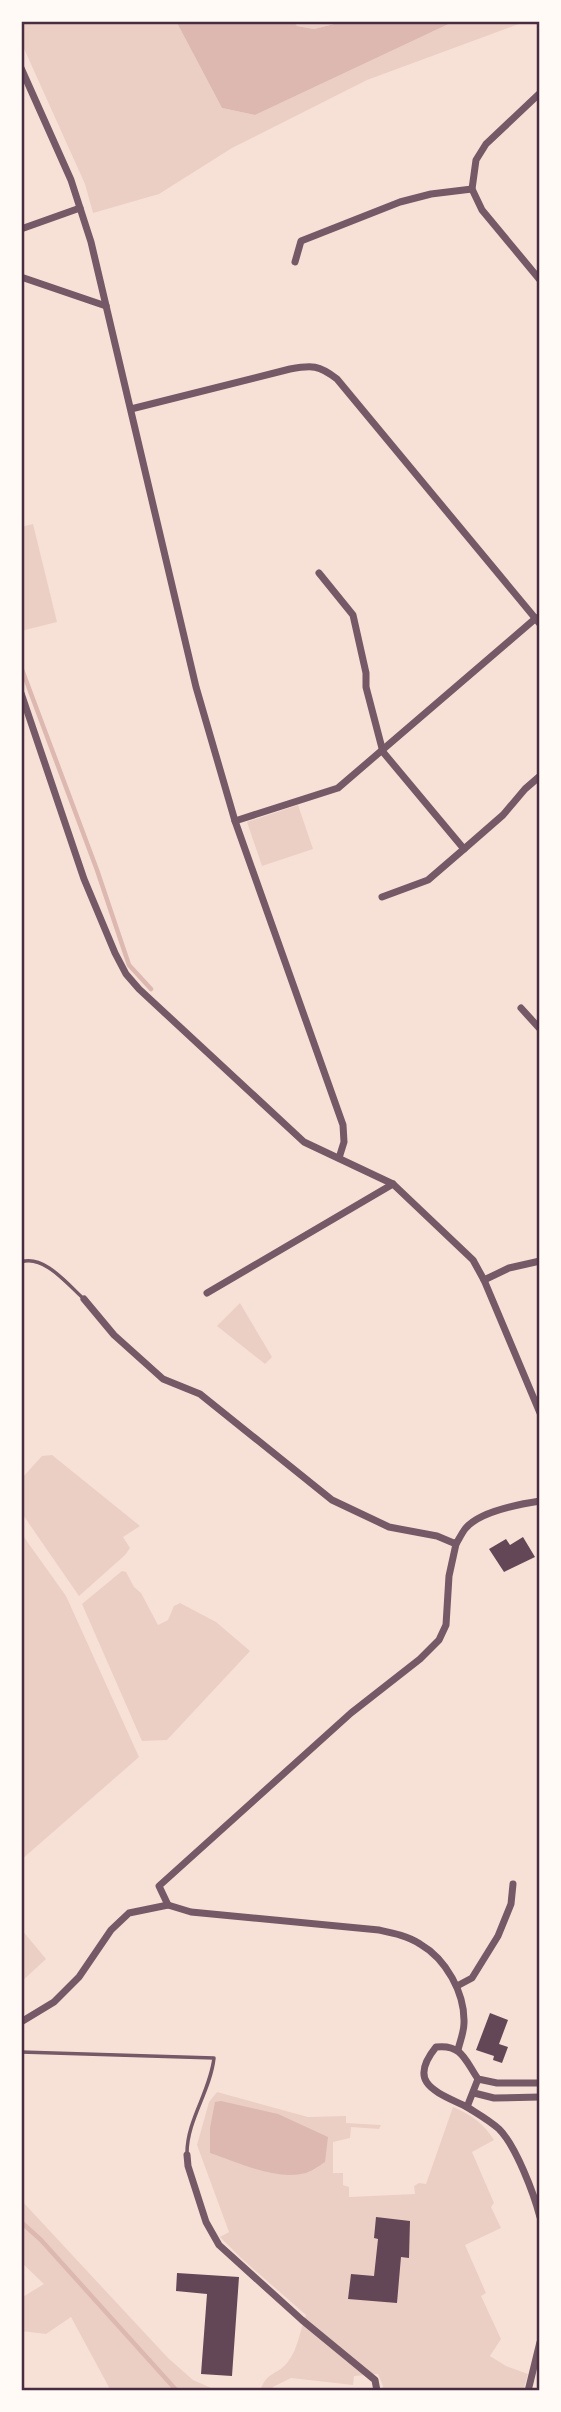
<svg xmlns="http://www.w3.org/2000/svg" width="561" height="2412" viewBox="0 0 561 2412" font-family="'PT Sans',sans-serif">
<rect width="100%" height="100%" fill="#f7e1d7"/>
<g fill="#ebcfc5">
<path d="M21,21h155l46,87 33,7 200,-94h72l-160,59 -135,68 -73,46 -66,19 -8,-29 -64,-142z"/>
<path d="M293,21h53l-32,8 -17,-3z"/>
<path d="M33,524l24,98 -36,9v-104z"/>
<path d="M298,805l15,44 -51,17 -15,-44z"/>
<path d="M240,1303l32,54 -7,7 -48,-38z"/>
<path d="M52,1455l88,71 -17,11 7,11 -5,7 -46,41 -58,-84v-33l21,-23z"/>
<path d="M21,1533l45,63 73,161 -118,103z"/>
<path d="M122,1571l4,1 8,15 7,6 17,32 10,-5 6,-14 6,-3 36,19 34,29 -83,89 -25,1 -60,-137z"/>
<path d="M21,1929l25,30 -25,23z"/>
<path d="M217,2092l91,25 38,-1v7l35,2 -2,4 -28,-2 -1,11 -17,4v31h10v12l6,2v10l66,-3 -1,-8 5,-3 7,1 27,-77c19,8 30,16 41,33l-22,12 22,51 -3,4 10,21 -36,17 21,48 -5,3 20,43 -11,17 16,10 22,8 -5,17h-140v-5l-5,-12 -24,2 -1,9 -62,-7 -18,9 -1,4h-12c7,-20 16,-15 27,-28 11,-13 13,-33 19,-48l-65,-57 -21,-21 9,-5 -32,-87 12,-43z"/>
<path d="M21,2200l147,158 25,22 25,11h-107l-40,-74 -25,17 -25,-3v-33l23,-14 -23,-22z"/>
</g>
<g fill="#dcb8b0">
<path d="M176,21h117l4,5 17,3 32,-8h109l-200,94 -33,-7z"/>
<path d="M221,2101l57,13 50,23 -3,25c-6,4 -13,9 -19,11 -31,8 -68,-11 -96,-20v-25l5,-26z"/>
</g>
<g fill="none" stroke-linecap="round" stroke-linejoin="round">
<g stroke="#dcb8b0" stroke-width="4.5">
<path d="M21,667l76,203 32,95 22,24"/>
<path d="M21,2222l20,18 136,151"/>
</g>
</g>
<g fill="#644757">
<path d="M523,1537l12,20 -31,15 -15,-23 17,-10 4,6z"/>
<path d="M490,2013l18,7 -9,24 9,3 -6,16 -9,-3 1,-4 -18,-6z"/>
<path d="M376,2217l34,4 -1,37 -8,-1 -4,46 -49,-4 3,-25 23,2 4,-37 -4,-1z"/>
<path d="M177,2273l62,4 -7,99 -31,-2 6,-80 -31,-3z"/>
</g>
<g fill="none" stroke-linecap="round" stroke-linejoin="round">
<g stroke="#755966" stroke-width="3.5">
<path d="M21,1262c23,-8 47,23 63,37"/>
<path d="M21,2052l193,6c-4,34 -27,62 -27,95"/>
</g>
<g stroke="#755966" stroke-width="7">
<path d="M21,68l50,112 20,62 105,445 39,134 108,304 1,17 -5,16"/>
<path d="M540,93l-54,51 -10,16 -4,29 10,21 58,70"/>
<path d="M21,229l59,-21"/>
<path d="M295,262l6,-21 99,-39 31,-8 41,-5"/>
<path d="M21,277l85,29"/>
<path d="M131,409l159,-40c22,-4 29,-4 47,10l203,245"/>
<path d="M319,573l34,42 13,58v14l17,65 81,97 39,-34 22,-26 15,-13"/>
<path d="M21,693l63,186 31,74 11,21 13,15 165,153 89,42 80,76 11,20 56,133"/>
<path d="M235,821l103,-33 198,-170"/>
<path d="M382,897l46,-17 36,-31"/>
<path d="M521,1008l19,21"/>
<path d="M484,1280l25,-12 31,-7"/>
<path d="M207,1293l186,-109"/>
<path d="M84,1299l30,36 49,44 37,15 132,106 57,27 48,9 19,8c3,-5 6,-11 9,-15 13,-17 55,-25 75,-28"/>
<path d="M168,1905l23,7 188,18c14,3 29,6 41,14 26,15 45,49 44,79 0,9 -4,18 -6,27"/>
<path d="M457,1986l15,-8 26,-42 13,-32 2,-20"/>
<path d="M21,2022l33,-20 25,-25 32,-47 18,-17 39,-8 -9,-19 192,-173 69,-54 19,-19 7,-15 3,-49 7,-32"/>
<path d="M478,2079l-11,28c-30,-15 -61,-23 -31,-60 26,-3 29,13 42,32l19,4h43"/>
<path d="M474,2093l20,5 46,-1"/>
<path d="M467,2107c11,7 22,13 32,22 17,17 35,65 41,88"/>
<path d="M187,2155l1,11 18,56 13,23 83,75 73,60 2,11"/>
<path d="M528,2391l12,-49"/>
</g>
</g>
<rect width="561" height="2412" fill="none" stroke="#fffaf5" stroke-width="46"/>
<rect x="23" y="23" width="515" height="2366" fill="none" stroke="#4a2c40" stroke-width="2.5"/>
</svg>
